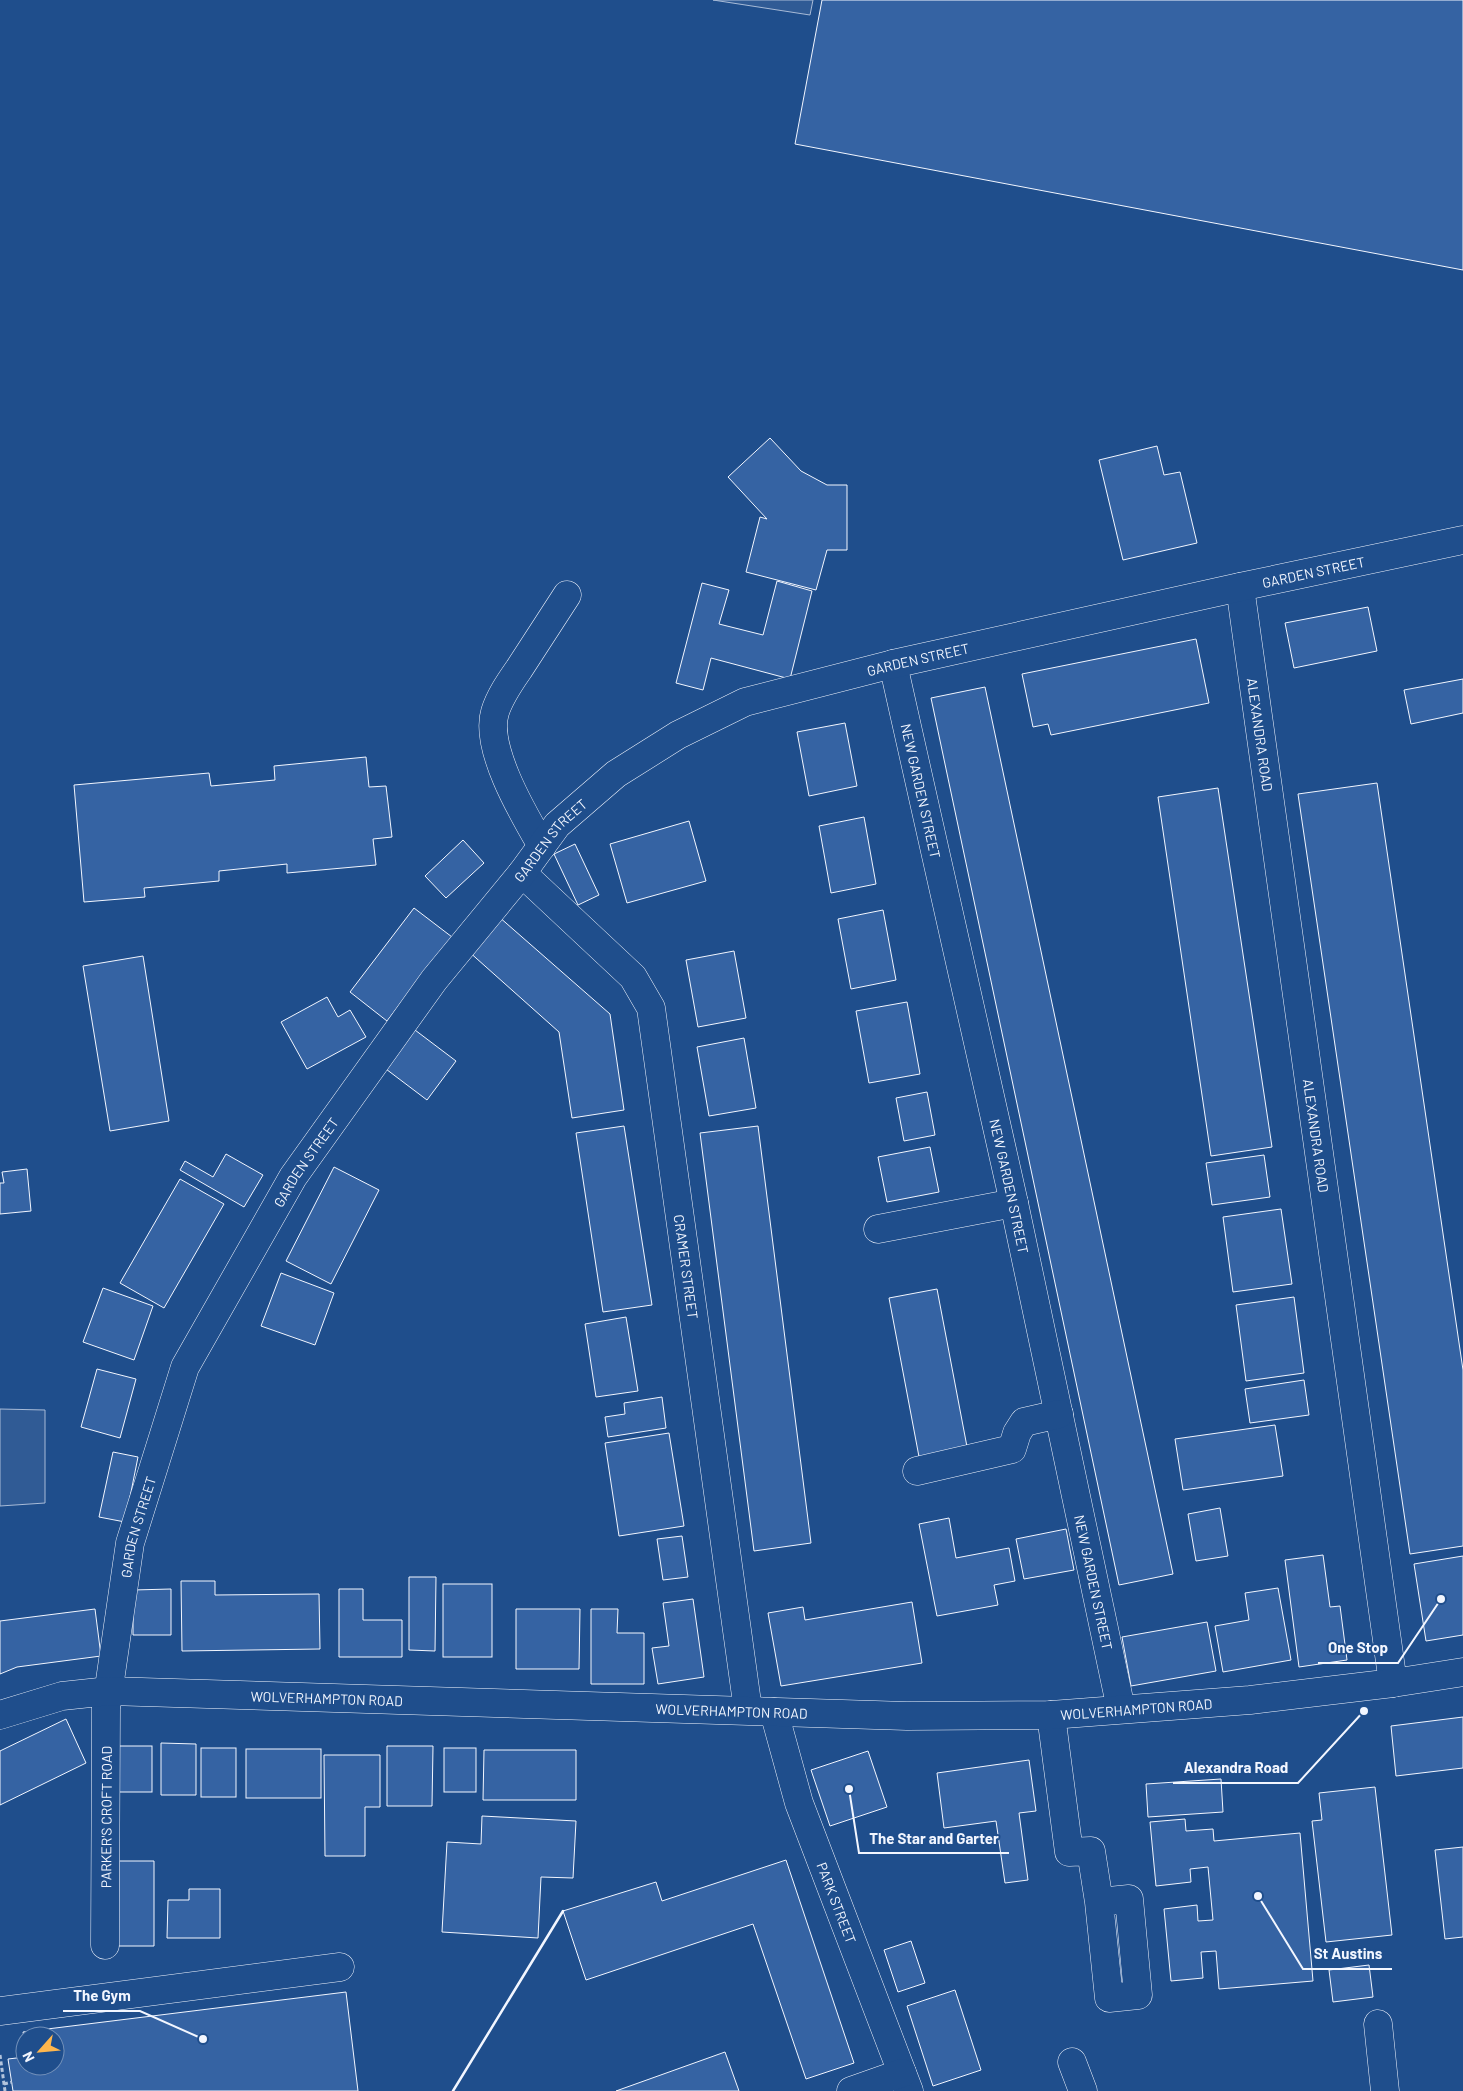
<svg xmlns="http://www.w3.org/2000/svg" width="1463" height="2091" viewBox="0 0 1463 2091" font-family="Barlow,sans-serif">
<rect width="100%" height="100%" fill="#1f4e8c"/>
<g fill="#305b95" stroke="#a8bbd7">
<path d="M713,0h100l-3,15z"/>
<path d="M0,1409l45,1v93l-45,3z"/>
</g>
<g fill="#3563a3" stroke="#f2f6ff">
<path d="M822,0h641v270l-668,-126z"/>
<path d="M770,438l31,33 26,14h20v65h-20l-11,40 -70,-18 14,-55 7,2 -39,-42z"/>
<path d="M1157,446l7,29 16,-3 17,71 -74,17 -24,-100z"/>
<path d="M777,581l35,10 -22,88 -79,-21 -8,32 -27,-7 26,-100 27,7 -10,34 44,11z"/>
<path d="M1368,607l9,44 -83,17 -9,-45z"/>
<path d="M1196,639l13,64 -158,32 -3,-11 -15,3 -11,-53z"/>
<path d="M1463,679v34l-52,11 -7,-34z"/>
<path d="M985,687l188,887 -54,11 -188,-887z"/>
<path d="M845,723l12,63 -48,10 -12,-64z"/>
<path d="M366,757l3,30 17,-1 6,51 -19,2 3,26 -89,8v-9l-68,7v10l-75,7 1,9 -61,5 -10,-117 135,-12 2,13 64,-6 -1,-14z"/>
<path d="M1377,783l86,587v176l-53,8 -112,-760z"/>
<path d="M1218,788l54,359 -61,9 -53,-359z"/>
<path d="M864,817l12,67 -45,9 -12,-67z"/>
<path d="M689,821l17,60 -79,22 -17,-59z"/>
<path d="M463,840l21,23 -38,35 -21,-22z"/>
<path d="M575,844l24,51 -21,10 -24,-51z"/>
<path d="M414,908l38,29 -65,84 -37,-29z"/>
<path d="M883,910l13,70 -45,9 -13,-70z"/>
<path d="M498,916l112,98 14,96 -52,8 -13,-86 -92,-82z"/>
<path d="M734,951l12,67 -48,9 -12,-67z"/>
<path d="M143,956l26,165 -59,10 -27,-165z"/>
<path d="M327,997l11,20 12,-7 16,27 -59,32 -26,-47z"/>
<path d="M907,1002l13,72 -51,9 -13,-72z"/>
<path d="M411,1027l45,34 -29,39 -45,-34z"/>
<path d="M744,1038l12,70 -47,8 -12,-69z"/>
<path d="M927,1092l8,43 -31,6 -8,-43z"/>
<path d="M624,1126l28,179 -49,7 -27,-179z"/>
<path d="M758,1126l53,417 -57,8 -54,-418z"/>
<path d="M930,1147l9,45 -52,10 -9,-45z"/>
<path d="M226,1154l37,21 -19,32 -64,-37 5,-9 28,16z"/>
<path d="M1264,1155l6,42 -58,8 -6,-42z"/>
<path d="M334,1167l45,23 -48,94 -45,-23z"/>
<path d="M27,1169l4,42 -31,3v-31h4l-2,-11z"/>
<path d="M180,1179l44,25 -60,104 -44,-25z"/>
<path d="M1281,1209l11,75 -59,8 -10,-75z"/>
<path d="M281,1273l53,20 -19,52 -54,-19z"/>
<path d="M103,1288l50,18 -19,54 -51,-18z"/>
<path d="M937,1289l31,163 -48,10 -31,-164z"/>
<path d="M1294,1297l10,76 -58,8 -10,-76z"/>
<path d="M626,1317l12,74 -42,6 -11,-73z"/>
<path d="M97,1369l39,10 -16,59 -39,-11z"/>
<path d="M1304,1380l5,35 -59,8 -5,-34z"/>
<path d="M662,1397l4,31 -58,9 -3,-20 20,-3 -1,-11z"/>
<path d="M1275,1425l8,51 -100,14 -8,-51z"/>
<path d="M669,1433l15,93 -65,10 -14,-93z"/>
<path d="M113,1452l25,5 -13,65 -26,-5z"/>
<path d="M1220,1508l8,48 -32,5 -8,-47z"/>
<path d="M949,1518l7,40 53,-10 6,33 -21,4 4,20 -61,11 -18,-92z"/>
<path d="M1066,1529l8,41 -50,9 -8,-40z"/>
<path d="M682,1536l6,41 -25,3 -6,-41z"/>
<path d="M1323,1555l7,52 10,-1 7,54 -48,7 -14,-107z"/>
<path d="M1463,1556v79l-37,6 -12,-77z"/>
<path d="M409,1577h27l-1,74 -26,-1z"/>
<path d="M181,1581h34v14l104,-1 1,55 -138,2z"/>
<rect x="443" y="1584" width="49" height="73"/>
<path d="M1278,1588l13,72 -68,12 -8,-46 34,-6 -4,-27z"/>
<path d="M171,1589v46h-38v-45z"/>
<path d="M339,1589h24v31h39v37h-63z"/>
<path d="M693,1599l11,78 -46,7 -6,-36 17,-2 -6,-43z"/>
<path d="M912,1602l10,61 -141,23 -13,-73 35,-6 2,13z"/>
<path d="M95,1609l6,47 -84,11 -17,7v-53z"/>
<path d="M516,1609h64l-1,60h-63z"/>
<path d="M591,1609h27l-1,24h27v51h-53z"/>
<path d="M1207,1622l9,49 -85,15 -9,-49z"/>
<path d="M1463,1717v51l-67,8 -5,-50z"/>
<path d="M66,1719l20,44 -86,42v-54z"/>
<path d="M161,1743l35,1v51h-35z"/>
<rect x="117" y="1746" width="35" height="46"/>
<path d="M387,1746h46l-1,60h-45z"/>
<rect x="201" y="1748" width="35" height="49"/>
<rect x="444" y="1748" width="32" height="44"/>
<rect x="246" y="1749" width="75" height="49"/>
<path d="M484,1750h92v50h-93z"/>
<path d="M868,1751l19,56 -57,19 -19,-56z"/>
<path d="M324,1755h56v52h-15v49h-40z"/>
<path d="M1029,1760l7,51 -17,2 9,67 -23,3 -9,-62 -52,7 -7,-55z"/>
<path d="M1221,1779l2,33 -75,5 -2,-33z"/>
<path d="M1375,1787l17,148 -66,7 -14,-121 10,-1 -3,-27z"/>
<path d="M482,1816l94,5 -3,57 -32,-1 -3,61 -96,-6 5,-90 34,2z"/>
<path d="M1185,1819l1,12 27,-2 1,12 86,-8 13,148 -94,8 -3,-38 -15,1 2,26 -32,3 -7,-72 33,-4 1,16 15,-1 -5,-53 -18,2 1,13 -35,4 -6,-64z"/>
<path d="M1463,1847v90l-18,2 -10,-89z"/>
<path d="M786,1860l68,203 -48,16 -53,-155 -167,56 -23,-69 93,-29 6,19z"/>
<path d="M119,1861h35v85h-36z"/>
<path d="M189,1889h31v49h-53l1,-38h21z"/>
<path d="M911,1941l14,42 -27,9 -14,-42z"/>
<path d="M1369,1965l4,32 -40,5 -4,-32z"/>
<path d="M955,1990l26,80 -48,16 -26,-80z"/>
<path d="M346,1992l12,99h-345l-5,-32 17,-2v9h30v-30h-30v6l-2,-10z"/>
<path d="M725,2052l14,39h-123z"/>
</g>
<g fill="none" stroke-linecap="round" stroke-linejoin="round">
<g stroke="#f2f6ff" stroke-width="29">
<g id="minor">
<path id="s1" d="M1240,587l153,1096"/>
<path id="s2" d="M893,664l121,539 107,506"/>
<path d="M542,846c-18,-31 -58,-98 -47,-134 5,-16 15,-30 24,-43 16,-25 32,-49 48,-74"/>
<path id="s3" d="M522,873l111,104 18,31 97,702"/>
<path d="M878,1229l136,-26"/>
<path d="M917,1471l95,-22 5,-16 7,-11 35,-8"/>
<path id="s4" d="M774,1712l25,91 110,288"/>
<path d="M1051,1715l18,137 22,-1 8,51 10,96 29,-3 -9,-96 -30,3"/>
<path id="s5" d="M105,1945l1,-237 24,-165 55,-176 108,-190 141,-197 88,-107 35,-48 59,-51 62,-39 67,-33 148,-38 347,-77 223,-47"/>
<path d="M0,2011l340,-44"/>
<path d="M1378,2024l7,67"/>
<path d="M1072,2062l11,29"/>
<path d="M851,2091l51,-18"/>
</g>
</g>
<g stroke="#f2f6ff" stroke-width="29">
<g id="highway">
<path id="s6" d="M0,1715l62,-19 47,-5 798,25 144,-1 199,-15 143,-17 70,-11"/>
</g>
</g>
<g stroke="#b3c4dc" stroke-width="3" stroke-dasharray="4 2.5" stroke-linecap="butt">
<path d="M0,2055l5,36"/>
<path d="M4,2084l8,-2"/>
</g>
<use href="#minor" stroke="#1f4e8c" stroke-width="28"/>
<use href="#highway" stroke="#1f4e8c" stroke-width="28"/>
<path stroke="#f2f6ff" stroke-width="2.5" d="M453,2091l110,-180"/>
</g>
<g text-anchor="middle" dominant-baseline="central" stroke-width="4" stroke-linejoin="round" paint-order="stroke">
<g font-size="14" fill="#f2f6ff" stroke="#1f4e8c">
<text stroke="none"><textPath href="#s5" startOffset="2056">GARDEN STREET</textPath></text>
<text stroke="none"><textPath href="#s5" startOffset="1651">GARDEN STREET</textPath></text>
<text stroke="none"><textPath href="#s1" startOffset="149">ALEXANDRA ROAD</textPath></text>
<text stroke="none"><textPath href="#s2" startOffset="130">NEW GARDEN STREET</textPath></text>
<text stroke="none"><textPath href="#s5" startOffset="1231">GARDEN STREET</textPath></text>
<text stroke="none"><textPath href="#s1" startOffset="554">ALEXANDRA ROAD</textPath></text>
<text stroke="none"><textPath href="#s5" startOffset="826">GARDEN STREET</textPath></text>
<text stroke="none"><textPath href="#s2" startOffset="535">NEW GARDEN STREET</textPath></text>
<text stroke="none"><textPath href="#s3" startOffset="449">CRAMER STREET</textPath></text>
<text stroke="none"><textPath href="#s5" startOffset="421">GARDEN STREET</textPath></text>
<text stroke="none"><textPath href="#s2" startOffset="940">NEW GARDEN STREET</textPath></text>
<text stroke="none"><textPath href="#s6" startOffset="330">WOLVERHAMPTON ROAD</textPath></text>
<text stroke="none"><textPath href="#s6" startOffset="1140">WOLVERHAMPTON ROAD</textPath></text>
<text stroke="none"><textPath href="#s6" startOffset="735">WOLVERHAMPTON ROAD</textPath></text>
<text stroke="none"><textPath href="#s5" startOffset="128">PARKER'S CROFT ROAD</textPath></text>
<text stroke="none"><textPath href="#s4" startOffset="201">PARK STREET</textPath></text>
</g>
</g>
<path fill="none" stroke="#f2f6ff" stroke-width="2" d="M1441 1599L1398 1663H1318M1364 1711L1298 1783H1173M849 1789L859 1853H1009M1258 1896L1303 1969H1392M203 2039L140 2011H63"/>
<g fill="#f2f6ff" stroke="#1f4e8c" stroke-width="2">
<circle cx="1441" cy="1599" r="5"/>
<circle cx="1364" cy="1711" r="5"/>
<circle cx="849" cy="1789" r="5"/>
<circle cx="1258" cy="1896" r="5"/>
<circle cx="203" cy="2039" r="5"/>
</g>
<g font-size="15" text-anchor="middle" font-weight="bold" fill="#f2f6ff" stroke="#1f4e8c" stroke-width="4" stroke-linejoin="round" paint-order="stroke">
<text x="1358" y="1653">One Stop</text>
<text x="1236" y="1773">Alexandra Road</text>
<text x="934" y="1844">The Star and Garter</text>
<text x="1348" y="1959">St Austins</text>
<text x="102" y="2001">The Gym</text>
</g>
<g transform="translate(40 2051) rotate(243)"><circle r="24" fill="#1f4e8c" stroke="#7391ba"/>
<path d="M0-4L9 19L0 12L-9 19Z" fill="#ffb74d"/>
<text y="-8" font-size="14" font-weight="bold" text-anchor="middle" fill="#f2f6ff">N</text>
</g>
</svg>
